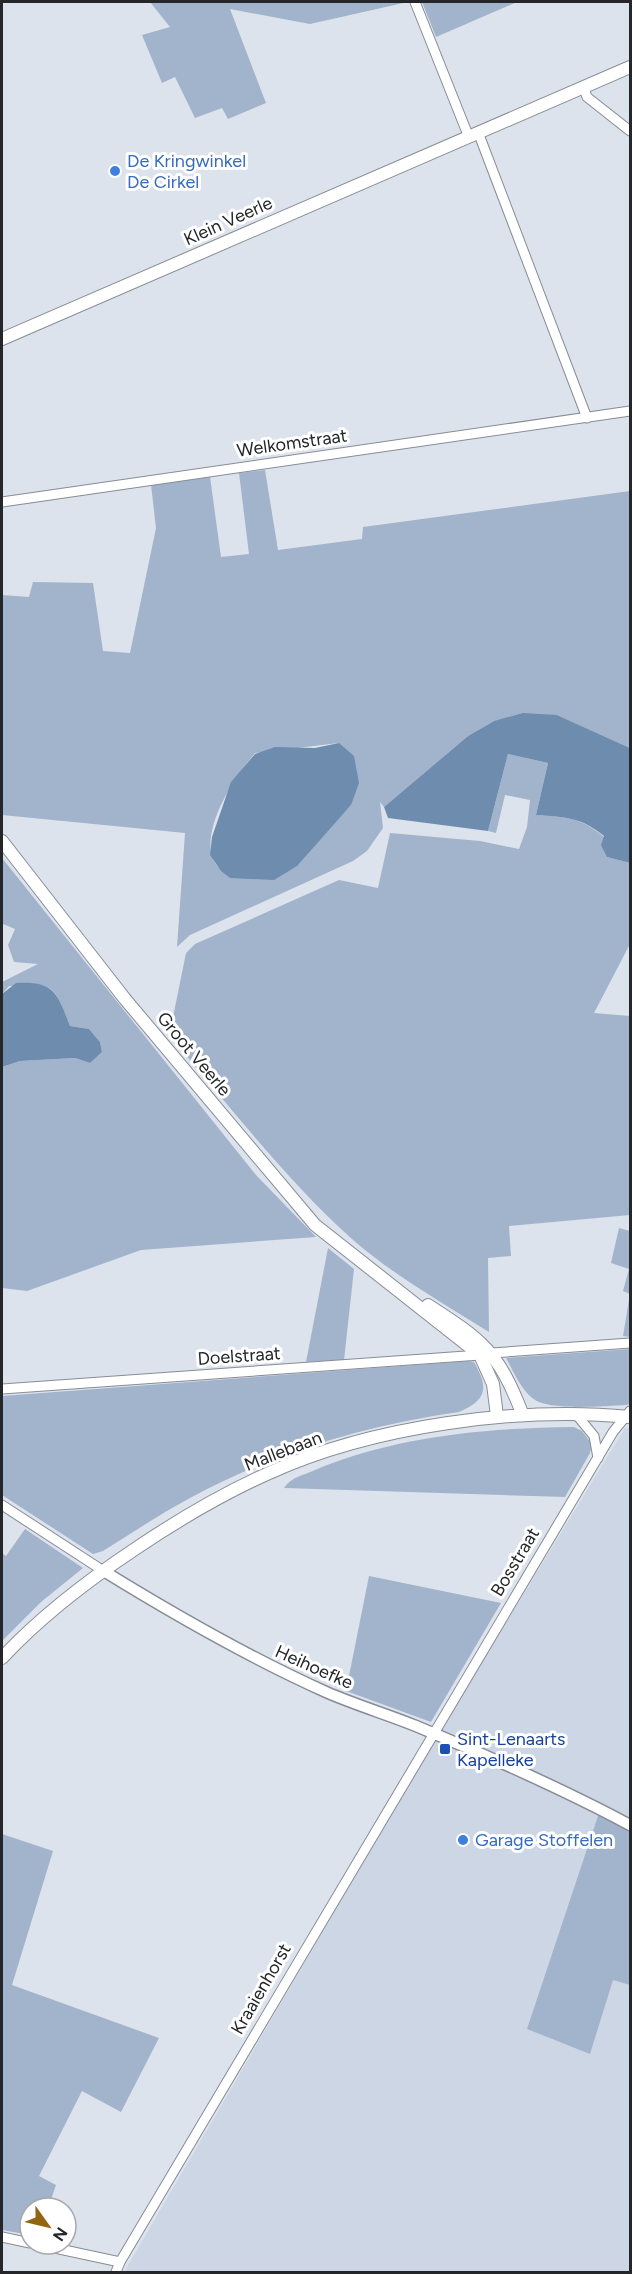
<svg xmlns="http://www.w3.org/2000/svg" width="632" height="2274" viewBox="0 0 632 2274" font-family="Figtree,sans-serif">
<rect width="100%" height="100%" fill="#dde3ec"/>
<path fill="#cdd6e5" d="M625,1428l5,1v843h-506l310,-531z"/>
<g fill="#a2b3cc" fill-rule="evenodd">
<path d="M150,2h258l-98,22 -80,-15 36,94 -38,16 -6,-11 -27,10 -20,-41 -13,6 -20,-48 28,-8z"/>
<path d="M422,2h95l-81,35z"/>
<path d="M265,470l13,80 84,-11 1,-12 267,-36v257l-73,-33 -63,6 -26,15 -84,71 -4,-5 3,26 -16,23 -14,10 -163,74 -13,12 8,-114 -183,-18v-220l27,2 4,-15 60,1 10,68 27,2 26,-125 -5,-43 59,-8 11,80 28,-3 -10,-81zM339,743l12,62 -37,40 -84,33c-7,-6 -18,-15 -19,-25 -5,-33 24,-76 44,-100z"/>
<path d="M508,754l40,9 -12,52c30,2 45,2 68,22l3,20 23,6v81l-36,69 36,3v199l-121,11 2,30 -23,2 1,74c-46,-29 -96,-57 -137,-93 -67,-60 -122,-133 -181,-201l-1,-6 16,-79 9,-9 144,-64 39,8 12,-55 90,8 39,8 8,-22 3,-27 -25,-5 -9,38 -8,-2z"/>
<path d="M2,858l254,317 60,62 -175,13 -114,41 -25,-3v-221l18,-6 55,-3 15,5 12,-11 -2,-10 -11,-13 -19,-3c-17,-43 -15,-43 -61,-40l-7,8v-12l36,-18 -24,-2 -6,-17 7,-16 -12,-5 -1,6z"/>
<path d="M619,1228l11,3v106l-7,-1 7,-42 -7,-3 6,-22 -18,-6z"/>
<path d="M328,1248l26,21 -10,91 -38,2z"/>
<path d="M630,1349v54l-3,2c-22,1 -68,5 -88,-3 -16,-7 -25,-30 -33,-44z"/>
<path d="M468,1361l6,1c15,26 13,38 -15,50 -93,13 -186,41 -269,86 -30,16 -58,35 -87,53l-10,3 -91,-59v-99z"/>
<path d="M574,1427l8,4 10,13 -2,9 -25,44 -281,-9c7,-11 20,-13 31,-18 81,-34 172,-42 259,-43z"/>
<path d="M25,1529l58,39 -42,34 -39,39v-88l4,3z"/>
<path d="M369,1576l132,27 -70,119 -85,-31z"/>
<path d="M600,1810l30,15v160l-17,-5 -23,74 -63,-25z"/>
<path d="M2,1834l51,17 -41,134 147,53 -38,74 -39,-21 -43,85 17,9 -8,23h-18v27l-28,-5z"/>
</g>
<g fill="#6e8cad">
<path d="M523,713l34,2 73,33v115l-23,-6 -6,-12 3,-9c-23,-19 -39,-19 -68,-21l12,-52 -40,-9 -20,77 -100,-13 -4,-11 84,-71 26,-15z"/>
<path d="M339,743l15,13 5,27 -8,22 -54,61 -23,14 -44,-2 -9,-7 -11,-16 2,-18 19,-55 24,-28 20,-7 40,1z"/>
<path d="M16,983c39,-2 41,10 54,43l19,3 11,13 2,10 -12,11 -15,-5 -55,3 -18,6v-73z"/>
</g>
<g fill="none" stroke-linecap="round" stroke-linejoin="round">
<g stroke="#878c95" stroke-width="11">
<g id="minor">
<path d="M415,2l53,133"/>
<path d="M584,88l3,9 43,34"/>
<path d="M478,132l109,286"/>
<path d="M2,502l628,-91"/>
<path d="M492,1353l138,-10"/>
<path d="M2,1389l478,-34"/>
<path d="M575,1413l19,23 4,22"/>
<path d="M2,1505l100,65"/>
<path d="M2,2237l28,6"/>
<path d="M36,2244l84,18"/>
<path d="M116,2272l4,-10 493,-830 17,-21"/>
</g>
</g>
<g stroke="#878c95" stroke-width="13">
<path id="tertiary" d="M102,1570c73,45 146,87 224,122 30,13 60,22 90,34 72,30 145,62 214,99"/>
</g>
<g stroke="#878c95" stroke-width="14">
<g id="secondary">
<path d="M2,339l628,-272"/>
<path d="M2,841l123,158 190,226 165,130 13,29 4,32"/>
<path d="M428,1305c54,35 70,46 94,108"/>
<path d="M2,1658c39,-42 85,-77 133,-109 43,-29 87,-55 134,-76 103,-47 250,-67 361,-56"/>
</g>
</g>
<use href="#minor" stroke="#fff" stroke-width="9"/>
<use href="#tertiary" stroke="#fff" stroke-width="10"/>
<use href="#secondary" stroke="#fff" stroke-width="12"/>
</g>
<g fill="#3f7fe0" stroke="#fff" stroke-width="2">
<circle cx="115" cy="171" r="6"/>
<circle cx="463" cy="1840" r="6"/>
</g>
<rect fill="#1a4fb4" stroke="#fff" stroke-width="2" x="439" y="1743" width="12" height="12" rx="3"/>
<g text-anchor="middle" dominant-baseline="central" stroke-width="6" stroke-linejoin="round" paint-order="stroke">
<g font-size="18" fill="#366cbe" stroke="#fff" text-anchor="start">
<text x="127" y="161">De Kringwinkel<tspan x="127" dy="21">De Cirkel</tspan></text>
<text x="475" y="1840">Garage Stoffelen</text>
</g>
<g font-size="18" fill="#242629" stroke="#fff">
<text transform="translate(228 221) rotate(-24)">Klein Veerle</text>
<text transform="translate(292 443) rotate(-8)">Welkomstraat</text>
<text transform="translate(194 1054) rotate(50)">Groot Veerle</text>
<text transform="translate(239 1356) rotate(-4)">Doelstraat</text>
<text transform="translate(283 1451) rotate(-21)">Mallebaan</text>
<text transform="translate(515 1562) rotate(-59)">Bosstraat</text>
<text transform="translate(314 1667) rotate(24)">Heihoefke</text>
<text transform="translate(261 1989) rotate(-60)">Kraaienhorst</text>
</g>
<g font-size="18" fill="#164399" stroke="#fff" text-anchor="start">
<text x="457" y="1739">Sint-Lenaarts<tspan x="457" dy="21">Kapelleke</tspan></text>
</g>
</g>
<rect width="632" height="2274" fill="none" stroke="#242629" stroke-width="6"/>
<g transform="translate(48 2226) rotate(124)"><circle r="28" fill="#ffffff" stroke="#a7a8a9" stroke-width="1.5"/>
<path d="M0-4.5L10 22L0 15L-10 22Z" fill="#936511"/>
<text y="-9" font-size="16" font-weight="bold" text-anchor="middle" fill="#242629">N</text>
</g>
</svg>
